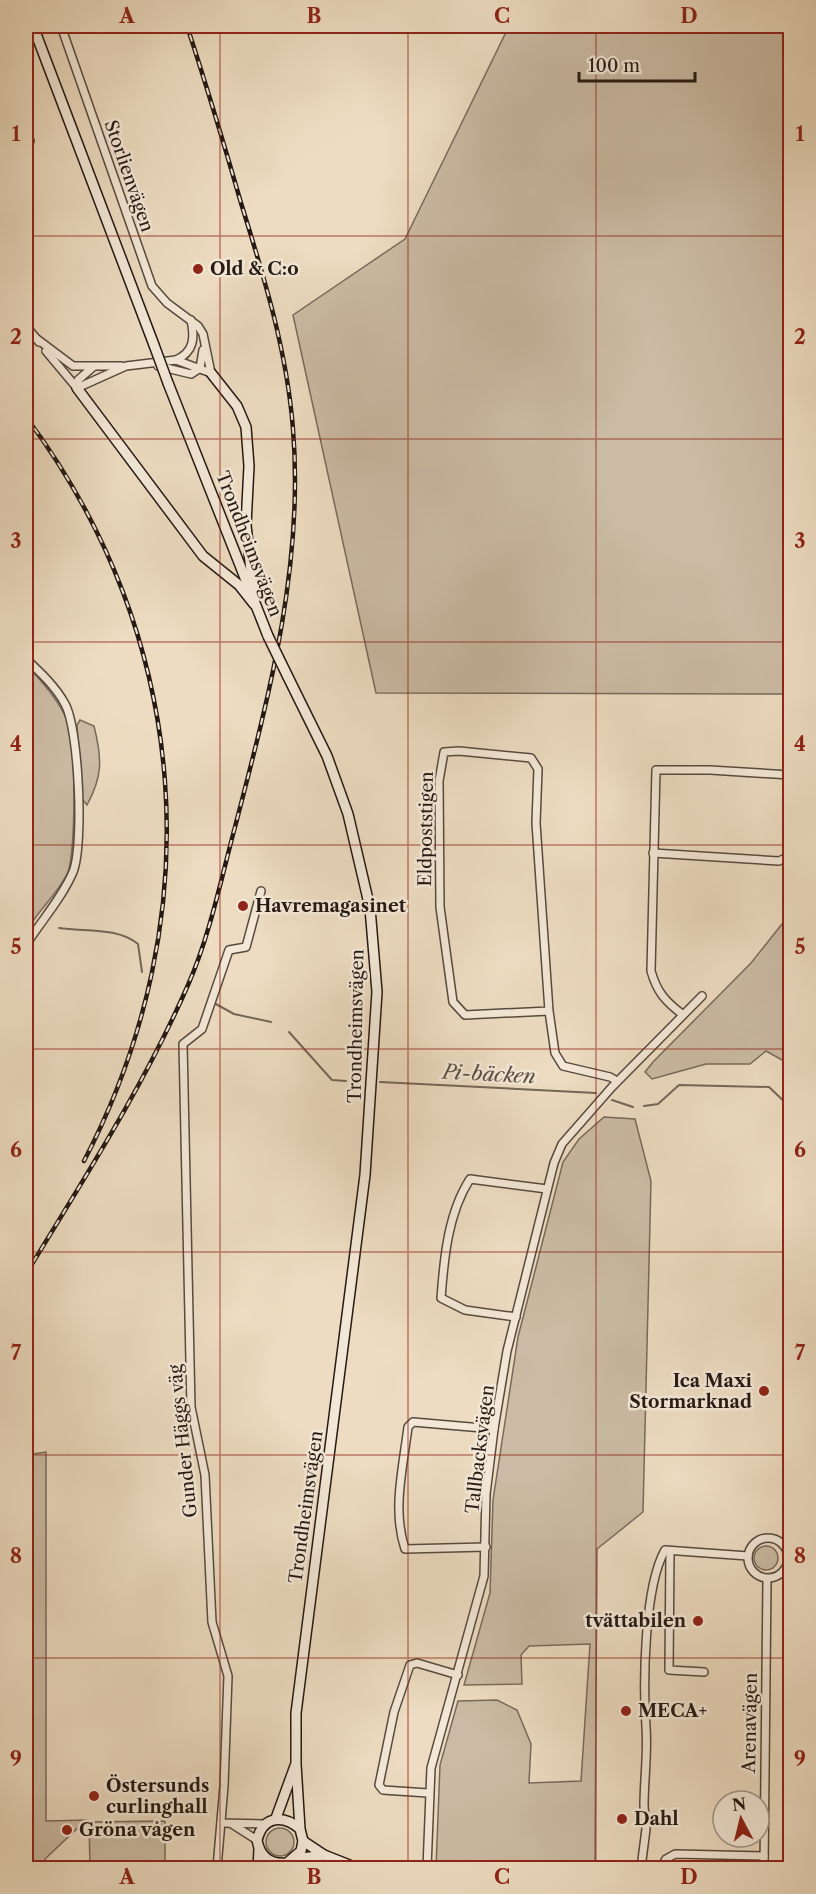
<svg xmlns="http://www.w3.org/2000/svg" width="816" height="1894" viewBox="0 0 816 1894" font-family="'Libre Caslon Text',serif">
<rect width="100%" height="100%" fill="#eddcc1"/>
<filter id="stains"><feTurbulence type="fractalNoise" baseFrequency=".00333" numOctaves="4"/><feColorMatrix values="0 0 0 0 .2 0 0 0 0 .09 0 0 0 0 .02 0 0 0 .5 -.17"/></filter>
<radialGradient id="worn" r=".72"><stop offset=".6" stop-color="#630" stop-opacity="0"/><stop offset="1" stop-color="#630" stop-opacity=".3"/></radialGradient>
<g fill="#cbbba4" stroke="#786a5c" stroke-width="1.5">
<path d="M509,26h281v668l-414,-1 -83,-378 112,-76z"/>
<path d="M26,665c16,16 32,34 41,55 9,20 9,131 1,152 -10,22 -31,39 -42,60z"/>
<path d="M80,720l14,6c8,32 9,50 -7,79l-6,-7 -4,-73z"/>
<path d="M790,914v154l-6,-7 -18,-10 -16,13h-44l-54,15 -7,-7 8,-10 98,-99z"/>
<path d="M604,1117l31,2 16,62 -8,331 -46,37 -2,319h-159l4,-103 18,-64 39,-1 20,10 14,34 -2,39 52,-2 9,-137 -61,2 -8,9 1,29 -58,1 26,-92 3,-93 25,-163 45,-175 16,-23z"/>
<path d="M46,1452v369l40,-1 -41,39v9h-19v-413z"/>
<circle cx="766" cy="1558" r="12"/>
<path d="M165,1821v47h-75l-1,-46z"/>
<circle cx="280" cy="1842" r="14"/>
</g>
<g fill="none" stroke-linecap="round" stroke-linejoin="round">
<g stroke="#746658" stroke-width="2">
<path d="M59,928c26,4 58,-1 79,16l4,28"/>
<path d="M214,1003l20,11 37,8"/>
<path d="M289,1032l43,48 14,1"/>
<path d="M380,1082l216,11"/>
<path d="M612,1100l21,7"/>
<path d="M644,1106l14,-2 21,-19 90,2 21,20"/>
</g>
<g stroke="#564a3f" stroke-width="10">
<g id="street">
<path d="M61,26l91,260 15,17 31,23 5,8 8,39"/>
<path d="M26,147l4,-6"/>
<path d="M26,326l13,16"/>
<path d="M37,339l36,27h48"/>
<path d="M46,351l31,37"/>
<path d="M176,360c18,-8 19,-22 15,-40"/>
<path d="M158,366l33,8 9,-6 3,-18"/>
<path d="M93,367l-15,13 -1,8 49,-22 50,-6 35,13"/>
<path d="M26,659c14,13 30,28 39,45 14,25 19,141 8,168 -11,26 -32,49 -47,73"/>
<path d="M653,853l126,8 11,-5"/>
<path d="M549,1011l-84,4 -12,-13 -13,-95 -1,-126 5,-29 15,-1 72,7 7,11 -2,54 13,188 6,42 8,13 47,11 7,4"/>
<path d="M682,1014c-17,-13 -25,-22 -31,-43l5,-201h54l80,5"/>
<path d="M516,1317l-51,-7 -24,-12c3,-40 7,-85 29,-119l77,10"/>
<circle cx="768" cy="1558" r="20"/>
<path d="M486,1547l-81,2c-13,-39 -2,-81 3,-122l5,-5 81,7"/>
<path d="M670,1551l-1,119 35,2"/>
<path d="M428,1793l-45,-3 -4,-5 15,-73 16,-47 7,-2 41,12"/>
<path d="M221,1823l44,1"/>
<path d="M232,1824l25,16"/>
<path d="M217,1868l7,-82 4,-110 -16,-54 -7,-147 -14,-68 -8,-363 19,-15 27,-79 17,-3 15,-56"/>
<path d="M427,1868l4,-100 53,-192 2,-82 8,-65 13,-78 47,-188 8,-19 50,-57 90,-91"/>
<path d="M641,1868l5,-39 -2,-23c0,-26 4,-53 2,-79 -3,-44 -2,-140 19,-177l83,6"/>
<path d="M661,1868l5,-9 9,-5 89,2"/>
<path d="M764,1868l3,-289"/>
</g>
</g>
<g stroke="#241914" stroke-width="12">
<g id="secondary">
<path d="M33,26l121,319"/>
<path d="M211,373l26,33 9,21 3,39 -3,59 7,64"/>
<path d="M168,383l100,253"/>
<path d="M77,388l126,168 36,29 15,19"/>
<path d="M288,677l39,79 21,58 22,94 7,84 -12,183 -69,538v51l4,65 3,12 -2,10 -14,12c-17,2 -27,-6 -30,-23 6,-24 26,-26 43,-11"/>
<path d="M276,1818l19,-52"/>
<path d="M303,1841l21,14 33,13"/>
<path d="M295,1859l29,-4"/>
<path d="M258,1868l1,-19"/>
</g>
</g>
<use href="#street" stroke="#f3e8d7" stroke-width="7"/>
<use href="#secondary" stroke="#f3e8d7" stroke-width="9"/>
<g stroke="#241914" stroke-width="4.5">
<g id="rail">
<path d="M26,417c166,221 185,500 58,744"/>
<path d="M26,1274c57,-94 118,-188 162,-289 22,-50 33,-106 47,-158 34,-131 69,-262 58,-398 -6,-78 -29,-152 -52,-226 -17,-59 -35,-119 -54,-177"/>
</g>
</g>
<use href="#rail" stroke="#f3e8d7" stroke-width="2" stroke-dasharray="7" stroke-linecap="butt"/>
<g stroke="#241914" stroke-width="12" stroke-linecap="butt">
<g id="secondary-bridge">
<path d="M154,345l14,38"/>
<path d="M268,636l20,41"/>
</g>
</g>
<use href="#secondary-bridge" stroke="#f3e8d7" stroke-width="9"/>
</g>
<path fill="none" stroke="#8f2418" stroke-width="1.5" stroke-opacity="0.55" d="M220,26v1842M408,26v1842M596,26v1842M26,236h764M26,439h764M26,642h764M26,845h764M26,1049h764M26,1252h764M26,1455h764M26,1658h764"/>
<g fill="#8f2418" stroke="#f3e8d7" stroke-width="2">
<circle cx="198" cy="269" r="6"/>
<circle cx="243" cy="906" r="6"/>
<circle cx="764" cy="1391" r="6"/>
<circle cx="698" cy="1621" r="6"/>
<circle cx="626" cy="1711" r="6"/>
<circle cx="94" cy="1796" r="6"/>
<circle cx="622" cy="1819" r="6"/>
<circle cx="67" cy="1830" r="6"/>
</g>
<g text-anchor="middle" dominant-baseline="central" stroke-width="5" stroke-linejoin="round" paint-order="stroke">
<g font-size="18" fill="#241914" stroke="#f3e8d7">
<text transform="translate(129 176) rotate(71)">Storlienvägen</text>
<text transform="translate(249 544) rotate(69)">Trondheimsvägen</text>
<text transform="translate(426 829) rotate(-89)">Eldpoststigen</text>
<text transform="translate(356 1026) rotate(-89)">Trondheimsvägen</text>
<text transform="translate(183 1441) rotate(-96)">Gunder Häggs väg</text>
<text transform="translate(480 1449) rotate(-83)">Tallbacksvägen</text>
<text transform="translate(306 1507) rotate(-82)">Trondheimsvägen</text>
<text transform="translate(750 1723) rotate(-89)">Arenavägen</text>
</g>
<g font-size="18" font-weight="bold" fill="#241914" stroke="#f3e8d7" text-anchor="start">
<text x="210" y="269">Old &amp; C:o</text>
<text x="255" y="906">Havremagasinet</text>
<text x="752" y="1381" text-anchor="end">Ica Maxi<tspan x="752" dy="21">Stormarknad</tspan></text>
<text x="686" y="1621" text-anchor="end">tvättabilen</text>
<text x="638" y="1711">MECA+</text>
<text x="106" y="1786">Östersunds<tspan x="106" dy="21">curlinghall</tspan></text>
<text x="634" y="1819">Dahl</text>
<text x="79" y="1830">Gröna vågen</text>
</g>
<g font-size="20" font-style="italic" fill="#594d42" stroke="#f3e8d7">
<text transform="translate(489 1074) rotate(3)">Pi-bäcken</text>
</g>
</g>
<rect width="816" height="1894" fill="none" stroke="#eddcc1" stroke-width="66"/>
<g transform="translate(741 1819) rotate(353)"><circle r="28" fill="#f3e8d7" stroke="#a09589" stroke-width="1.5"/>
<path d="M0-4.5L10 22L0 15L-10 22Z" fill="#8f2418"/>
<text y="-9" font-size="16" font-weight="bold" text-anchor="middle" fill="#241914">N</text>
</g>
<path d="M579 72v9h116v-9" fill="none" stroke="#241914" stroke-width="3"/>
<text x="588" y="72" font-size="18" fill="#241914" stroke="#f3e8d7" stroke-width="4.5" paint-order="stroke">100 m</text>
<rect x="33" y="33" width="750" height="1828" fill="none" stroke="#8f2418" stroke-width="2"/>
<g font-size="20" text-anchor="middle" font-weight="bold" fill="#8f2418">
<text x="127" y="23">A</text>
<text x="314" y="23">B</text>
<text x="502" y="23">C</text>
<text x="689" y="23">D</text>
<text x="16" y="141">1</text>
<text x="800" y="141">1</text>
<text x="16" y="344">2</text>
<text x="800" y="344">2</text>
<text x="16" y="548">3</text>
<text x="800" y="548">3</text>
<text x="16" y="751">4</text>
<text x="800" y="751">4</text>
<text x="16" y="954">5</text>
<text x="800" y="954">5</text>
<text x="16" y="1157">6</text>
<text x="800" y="1157">6</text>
<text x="16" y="1360">7</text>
<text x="800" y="1360">7</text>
<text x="16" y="1563">8</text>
<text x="800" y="1563">8</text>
<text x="16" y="1766">9</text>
<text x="800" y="1766">9</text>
<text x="127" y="1884">A</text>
<text x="314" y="1884">B</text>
<text x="502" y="1884">C</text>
<text x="689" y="1884">D</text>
</g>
<rect width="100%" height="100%" filter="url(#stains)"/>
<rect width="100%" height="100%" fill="url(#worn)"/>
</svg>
